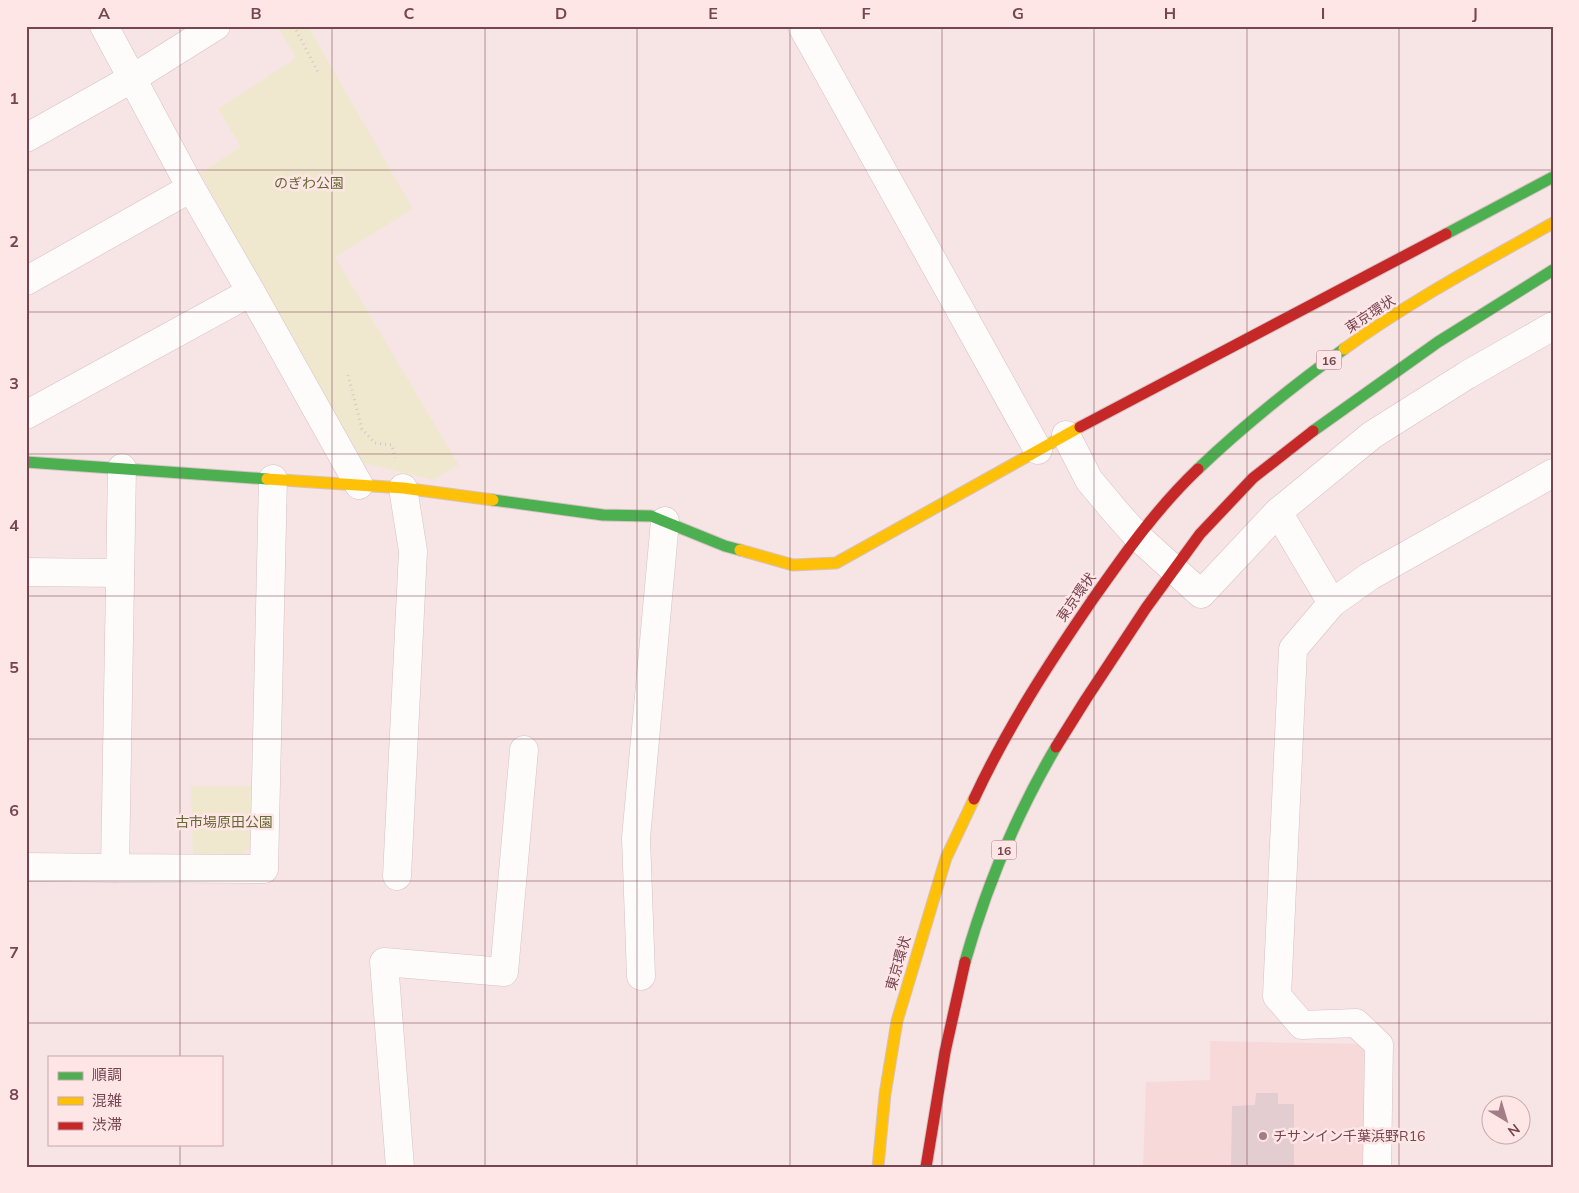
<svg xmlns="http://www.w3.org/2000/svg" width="1579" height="1193" viewBox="0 0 1579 1193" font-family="Mulish,'Noto Sans JP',sans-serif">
<rect width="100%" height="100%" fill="#f7e5e5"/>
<path fill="#f8d9da" d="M1210,1041l159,3 -1,123h-225l3,-85 64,-2z"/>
<g fill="#f0e8ce">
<path d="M277,26h31l105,183 -78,48 124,208 -26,15 -73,-18 -160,-289 41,-26 -23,-38 78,-51z"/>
<path d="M191,784v2h64v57l-17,16 -45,1z"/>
</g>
<path fill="#e3cdd0" d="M1256,1093h22v11h16v63h-63l1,-61 23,-1z"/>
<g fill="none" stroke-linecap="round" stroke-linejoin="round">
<g stroke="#d6c1c3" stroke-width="29">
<g id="street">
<path d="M104,26l87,162 60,104 108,193"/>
<path d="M802,26l236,424"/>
<path d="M26,138l107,-60 83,-52"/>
<path d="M26,281l165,-93"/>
<path d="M26,415l225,-123"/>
<path d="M1066,435l23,45 25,30 23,26 64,58 77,-82 94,-77 95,-60 86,-49"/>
<path d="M122,468l-7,400 149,1 9,-390"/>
<path d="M1278,512l54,91"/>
<path d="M26,572l94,1"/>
<path d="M26,867l89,1"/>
<path d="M397,876l16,-325 -10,-63"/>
<path d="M641,976l-5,-138 29,-317"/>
<path d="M400,1167l-16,-205 120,10 20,-222"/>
<path d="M1377,1167l2,-122 -23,-22 -54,2 -25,-29 16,-347 39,-46 38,-27 183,-103"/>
</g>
</g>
<g stroke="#d6c2c4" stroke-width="13">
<g id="fast">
<path d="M1446,234l107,-57"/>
<path d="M1313,431l125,-89 115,-72"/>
<path d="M26,462l241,17"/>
<path d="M1198,469c46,-44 95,-83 146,-120"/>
<path d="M493,500l110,15 48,1 74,30 15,4"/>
<path d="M965,962c21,-75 51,-147 91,-215"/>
</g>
</g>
<g stroke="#d6c2c4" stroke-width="13">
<g id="slow">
<path d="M1344,349c66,-48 138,-86 209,-126"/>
<path d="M267,479l136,9 90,12"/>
<path d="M740,550l53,15 43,-2 244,-136"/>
<path d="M878,1167l7,-73 12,-73 49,-163 28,-59"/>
</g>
</g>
<g stroke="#d6c2c4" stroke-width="13">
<g id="jam">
<path d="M1080,427l366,-193"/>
<path d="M1056,747l30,-48 60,-91 54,-74 53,-56 60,-47"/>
<path d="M974,799c33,-71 75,-136 119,-200 33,-47 64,-91 105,-130"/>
<path d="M926,1167l19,-115 20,-90"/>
</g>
</g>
<g stroke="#d6c5ca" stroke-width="3" stroke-dasharray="1 4" stroke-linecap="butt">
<path d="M294,26l24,46"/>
<path d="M348,375l14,54 13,14 17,2 3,13"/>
</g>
<use href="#street" stroke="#fefbfb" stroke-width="28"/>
<use href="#fast" stroke="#4caf50" stroke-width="11"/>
<use href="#slow" stroke="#ffc107" stroke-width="11"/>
<use href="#jam" stroke="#c62828" stroke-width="11"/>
</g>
<path fill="none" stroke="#754551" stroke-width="1" stroke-opacity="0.55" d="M180,26v1031M332,26v1141M485,26v1141M637,26v1141M790,26v1141M942,26v1141M1094,26v1141M1247,26v1141M1399,26v1141M26,170h1527M26,312h1527M26,454h1527M26,596h1527M26,739h1527M26,881h1527M26,1023h1527M180,1144v23"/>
<circle fill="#a27d85" stroke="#ffe6e6" stroke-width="2" cx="1263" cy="1136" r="5"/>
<g text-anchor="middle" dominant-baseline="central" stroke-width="5" stroke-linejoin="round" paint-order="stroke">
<g fill="#ffe6e6" stroke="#9e757e" stroke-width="1">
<rect x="1316.5" y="350.5" width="25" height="19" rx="4"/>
<rect x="991.5" y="840.5" width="25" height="19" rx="4"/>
</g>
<g font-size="12" font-weight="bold" fill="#754551">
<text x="1329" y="360">16</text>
<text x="1004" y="850">16</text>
</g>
<g font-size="14" fill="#666a35" stroke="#ffe6e6">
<text x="309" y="183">のぎわ公園</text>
<text x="224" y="822">古市場原田公園</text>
</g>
<g font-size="14" fill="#754551" stroke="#ffe6e6">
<text transform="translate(1370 314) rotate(-33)">東京環状</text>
<text transform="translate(1076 597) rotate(-55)">東京環状</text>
<text transform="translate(898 963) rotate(-74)">東京環状</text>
</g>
<g font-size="14" fill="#754551" stroke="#ffe6e6" text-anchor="start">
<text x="1273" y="1136">チサンイン千葉浜野R16</text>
</g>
</g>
<rect width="1579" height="1193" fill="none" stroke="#ffe6e6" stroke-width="55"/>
<rect x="48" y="1056" width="175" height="90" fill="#ffe6e6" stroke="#c8a6aa"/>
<rect x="58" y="1072" width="25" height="8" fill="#4caf50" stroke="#c8a6aa"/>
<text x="92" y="1080" font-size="15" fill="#754551">順調</text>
<rect x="58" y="1097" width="25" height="8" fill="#ffc107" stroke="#c8a6aa"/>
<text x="92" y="1106" font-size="15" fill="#754551">混雑</text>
<rect x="58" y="1122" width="25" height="8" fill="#c62828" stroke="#c8a6aa"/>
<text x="92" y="1130" font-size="15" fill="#754551">渋滞</text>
<g transform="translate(1506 1120) rotate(142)"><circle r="24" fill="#ffe6e6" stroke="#c8a6aa"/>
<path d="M0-4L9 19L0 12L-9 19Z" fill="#a27d85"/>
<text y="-8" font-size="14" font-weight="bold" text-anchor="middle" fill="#754551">N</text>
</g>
<rect x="28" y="28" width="1524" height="1138" fill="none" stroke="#754551" stroke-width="2"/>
<g font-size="16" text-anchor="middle" font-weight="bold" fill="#754551">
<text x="104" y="19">A</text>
<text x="256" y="19">B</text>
<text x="409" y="19">C</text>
<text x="561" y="19">D</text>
<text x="713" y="19">E</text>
<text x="866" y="19">F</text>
<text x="1018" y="19">G</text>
<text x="1170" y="19">H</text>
<text x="1323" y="19">I</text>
<text x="1475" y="19">J</text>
<text x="14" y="104">1</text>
<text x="14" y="247">2</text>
<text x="14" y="389">3</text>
<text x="14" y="531">4</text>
<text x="14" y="673">5</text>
<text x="14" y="816">6</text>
<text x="14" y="958">7</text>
<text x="14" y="1100">8</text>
</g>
</svg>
